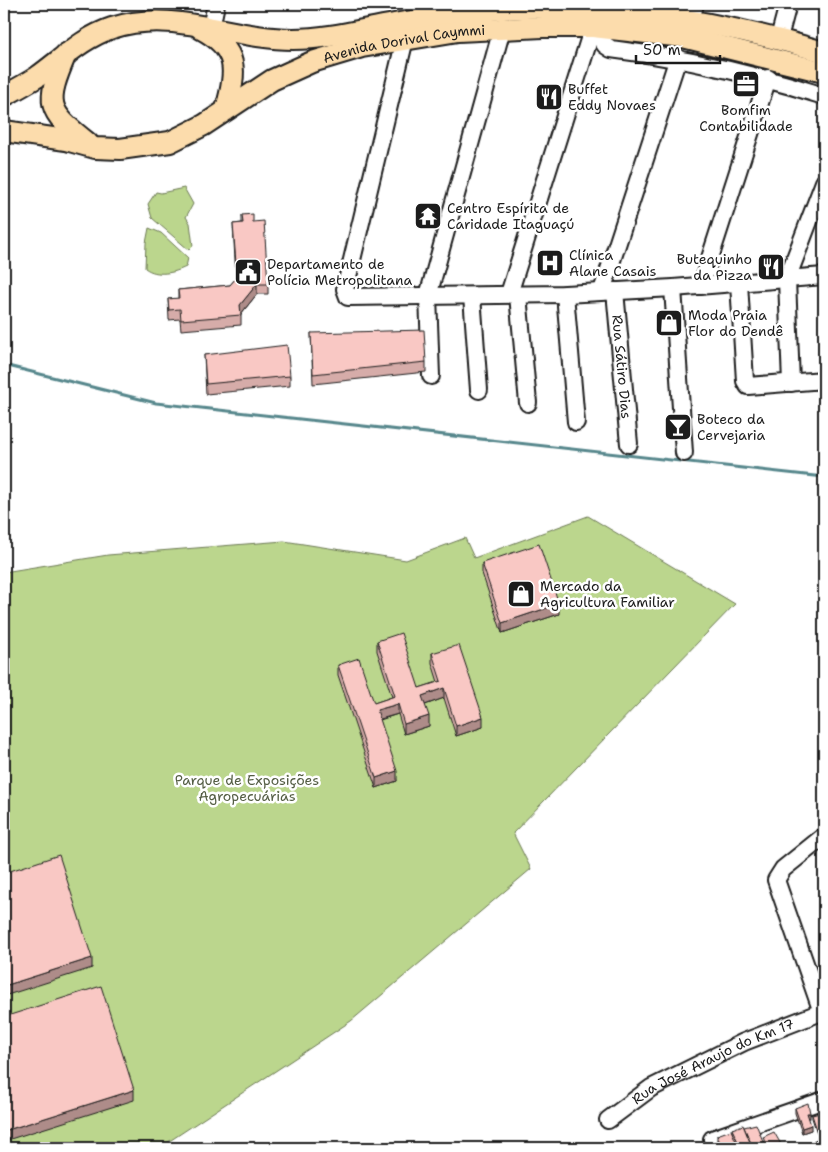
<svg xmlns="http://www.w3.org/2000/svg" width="828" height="1152" viewBox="0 0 828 1152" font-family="'Shantell Sans',sans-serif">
<rect width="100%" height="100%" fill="#fff"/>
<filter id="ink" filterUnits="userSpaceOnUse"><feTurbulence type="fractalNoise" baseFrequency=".02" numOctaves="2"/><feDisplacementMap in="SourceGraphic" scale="10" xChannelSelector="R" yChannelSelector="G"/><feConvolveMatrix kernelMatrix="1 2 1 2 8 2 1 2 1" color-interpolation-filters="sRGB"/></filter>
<g filter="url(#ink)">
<g fill="#bbd68d" stroke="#6c7954">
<path d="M184,188l9,16 -7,13 4,6 3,23 -4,4 -37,-32 -4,-14 8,-12 5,1z"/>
<path d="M149,228l12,5 27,25 -2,9c-12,6 -29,10 -41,1l1,-25z"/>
<path d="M588,516l147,88 -222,229 18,36 -180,152 -192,127h-155v-576l104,-17 176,-14 122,19 59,-22 9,20z"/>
</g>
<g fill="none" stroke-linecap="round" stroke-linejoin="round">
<path stroke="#57878c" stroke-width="3" d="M4,365l152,38 668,74"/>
<g stroke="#1c1c1c" stroke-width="20">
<g id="minor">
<path d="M691,22l4,-18"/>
<path d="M593,27l12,18 6,4c73,9 143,25 213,47"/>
<path d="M211,28l5,-24"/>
<path d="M779,38l9,-34"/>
<path d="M405,39l-60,250 3,8 217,-3 108,-6 151,-12"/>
<path d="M739,283l6,98 3,5 76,-6"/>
<path d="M701,286l67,-208"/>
<path d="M673,288l11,165"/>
<path d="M602,291l76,-233"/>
<path id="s1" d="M615,291l14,153"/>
<path d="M509,294l84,-267"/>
<path d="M565,294l11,128"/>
<path d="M518,295l10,108"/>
<path d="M472,296l7,94"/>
<path d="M431,376l-3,-80 74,-267"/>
<path d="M791,383l-4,-104 37,-97"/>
<path d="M822,1012l-46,-132 7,-11 41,-33"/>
<path id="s2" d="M608,1120l43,-32 93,-46 80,-31"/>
<path d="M712,1139l112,-39"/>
<path d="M820,1148l4,-1"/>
</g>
</g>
<g stroke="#1c1c1c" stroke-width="24">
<g id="major">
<path d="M201,29c38,20 36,42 25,80"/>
<path d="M66,54c-21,50 -20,56 22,89"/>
<path d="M4,96c11,-6 22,-12 33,-19 24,-17 45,-39 75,-49 61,-20 119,11 181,11 34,0 67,-9 101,-15 32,-6 65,-10 97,-14 111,-10 227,11 333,42"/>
<path id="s3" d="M4,131l62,9 29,8 25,1 50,-7 34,-17 68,-45 40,-18 50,-15 96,-16 85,-4h50l90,10 141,35"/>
</g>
</g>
<use href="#minor" stroke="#fff" stroke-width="16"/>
<use href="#major" stroke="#fcdcac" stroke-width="20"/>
</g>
<g fill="#d6aca9" stroke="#1c1c1c">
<path d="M242,215l11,7 15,62v10h-11l-16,20v11l-60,5 -1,-11 -11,1 -1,-21h10v-9l52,-5 6,-7 -3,-54 9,-1z"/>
<path d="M311,333l115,29v10l-113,12z"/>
<path d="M204,355l86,21v10l-84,8z"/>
<path d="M482,563l77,51 -57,19 -20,-60z"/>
<path d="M377,641l42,47 19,-6 -6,-19v-10l51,74 -27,9 -12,-38 -19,7 4,21 -25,8 -6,-20 -18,6 17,61 -21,7 -38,-113v-10l36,38 18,-6 -15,-46z"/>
<path d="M795,1108l15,10h-2l3,12 -9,3 -7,-20z"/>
<path d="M812,1115l11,9 -4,15 -7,-21z"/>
<path d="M744,1128l21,18v2h-45l-3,-8v-5l15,-1v-5z"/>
</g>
<g fill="#ae8c89" stroke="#1c1c1c">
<path d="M257,284v10l-17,21v-10z"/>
<path d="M559,604v10l-57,19v-10z"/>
<path d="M444,688v10l-22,8v-10z"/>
<path d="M398,704v10l-21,6v-10z"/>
<path d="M429,716v10l-25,8v-10z"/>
<path d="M483,717v10l-27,9v-10z"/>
<path d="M397,771v10l-21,7v-10z"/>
<path d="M92,958v10l-88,28v-10z"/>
<path d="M134,1090v10l-130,41v-10z"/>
<rect x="807" y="1113" width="3" height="5"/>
<path d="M811,1125v5l-9,3v-5z"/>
<path d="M824,1135v3l-5,1v-3z"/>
</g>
<g fill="#f9c8c4" stroke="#1c1c1c">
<path d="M253,214v8l11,-1 4,63h-11l-17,21 1,10 -60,5 -1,-11 -11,1 -1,-11 11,-1 -1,-8 52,-5 7,-8 -4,-53 10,-1 -1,-8z"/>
<path d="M424,330l2,32 -113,12 -2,-41z"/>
<path d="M287,345l3,31 -84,8 -2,-29z"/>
<path d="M539,544l20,60 -57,19 -20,-60z"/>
<path d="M401,633l18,55 22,-7 -9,-28 27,-8 24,72 -27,9 -12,-38 -22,8 7,20 -25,8 -6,-20 -21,6 20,61 -21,7 -38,-113 21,-7 15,45 21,-7 -18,-55z"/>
<path d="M59,855l33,103 -88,28v-113z"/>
<path d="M101,986l33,104 -130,41v-114z"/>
<path d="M808,1103l2,10h-3l4,12 -9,3 -7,-20z"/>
<path d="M820,1113l3,11 1,-1v12l-5,1 -7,-21z"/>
<path d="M756,1124l9,22 -12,2 -9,-21z"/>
<path d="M743,1125l9,22 -2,1h-9l-9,-19z"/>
<path d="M731,1130l8,18h-17l-5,-13z"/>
<path d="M774,1132l9,16h-16l-4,-11z"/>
</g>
</g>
<defs>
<g id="office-square" transform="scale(1.4375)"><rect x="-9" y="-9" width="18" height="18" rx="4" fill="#1c1c1c" stroke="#fff"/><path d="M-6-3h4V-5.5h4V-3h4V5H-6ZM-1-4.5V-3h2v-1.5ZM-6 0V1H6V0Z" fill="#fff"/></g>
<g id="restaurant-square" transform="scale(1.4375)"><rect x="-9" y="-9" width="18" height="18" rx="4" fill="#1c1c1c" stroke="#fff"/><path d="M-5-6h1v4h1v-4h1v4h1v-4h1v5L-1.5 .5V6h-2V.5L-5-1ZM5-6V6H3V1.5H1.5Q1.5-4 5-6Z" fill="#fff"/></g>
<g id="temple-square" transform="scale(1.4375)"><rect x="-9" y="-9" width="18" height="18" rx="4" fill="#1c1c1c" stroke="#fff"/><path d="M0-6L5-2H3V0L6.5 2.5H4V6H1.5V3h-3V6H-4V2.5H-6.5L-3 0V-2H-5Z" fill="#fff"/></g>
<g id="hospital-square" transform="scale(1.4375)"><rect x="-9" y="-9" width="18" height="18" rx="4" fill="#1c1c1c" stroke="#fff"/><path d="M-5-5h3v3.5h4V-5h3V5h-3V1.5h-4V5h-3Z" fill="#fff"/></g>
<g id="civic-square" transform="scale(1.4375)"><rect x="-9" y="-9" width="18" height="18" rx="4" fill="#1c1c1c" stroke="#fff"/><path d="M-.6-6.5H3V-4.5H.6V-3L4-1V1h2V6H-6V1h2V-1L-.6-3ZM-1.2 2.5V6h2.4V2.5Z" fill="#fff"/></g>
<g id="shop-square" transform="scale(1.4375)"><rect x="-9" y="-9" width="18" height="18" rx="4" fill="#1c1c1c" stroke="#fff"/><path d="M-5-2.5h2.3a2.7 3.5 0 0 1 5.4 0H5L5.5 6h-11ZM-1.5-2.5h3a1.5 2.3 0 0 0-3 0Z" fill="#fff"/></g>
<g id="bar-square" transform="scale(1.4375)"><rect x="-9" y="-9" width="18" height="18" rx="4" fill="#1c1c1c" stroke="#fff"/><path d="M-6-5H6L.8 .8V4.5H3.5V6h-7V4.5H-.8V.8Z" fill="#fff"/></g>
</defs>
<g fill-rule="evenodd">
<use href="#office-square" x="746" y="84"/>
<use href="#restaurant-square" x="549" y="97"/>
<use href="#temple-square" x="428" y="216"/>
<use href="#hospital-square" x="550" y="263"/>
<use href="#restaurant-square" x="771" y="267"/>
<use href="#civic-square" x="248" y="272"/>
<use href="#shop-square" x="669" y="323"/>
<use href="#bar-square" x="678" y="427"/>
<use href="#shop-square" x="521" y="594"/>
</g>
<g text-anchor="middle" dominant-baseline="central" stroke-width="5" stroke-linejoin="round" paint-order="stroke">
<g font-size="14" fill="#1c1c1c" stroke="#fff">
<text stroke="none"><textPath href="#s3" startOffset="426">Avenida Dorival Caymmi</textPath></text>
<text stroke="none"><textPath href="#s1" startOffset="76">Rua Sátiro Dias</textPath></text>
<text stroke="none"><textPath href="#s2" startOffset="121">Rua José Araujo do Km 17</textPath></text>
</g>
<g font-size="14" fill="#1c1c1c" stroke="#fff" text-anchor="start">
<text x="568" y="89">Buffet<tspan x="568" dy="16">Eddy Novaes</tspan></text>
<text x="746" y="110" text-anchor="middle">Bomfim<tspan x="746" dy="16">Contabilidade</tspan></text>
<text x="447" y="208">Centro Espírita de<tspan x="447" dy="16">Caridade Itaguaçú</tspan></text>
<text x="569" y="255">Clínica<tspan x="569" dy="16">Alane Casais</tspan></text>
<text x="752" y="259" text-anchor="end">Butequinho<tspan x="752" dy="16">da Pizza</tspan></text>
<text x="267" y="264">Departamento de<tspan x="267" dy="16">Polícia Metropolitana</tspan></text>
<text x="688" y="315">Moda Praia<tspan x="688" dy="16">Flor do Dendê</tspan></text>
<text x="697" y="419">Boteco da<tspan x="697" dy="16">Cervejaria</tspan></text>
<text x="540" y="586">Mercado da<tspan x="540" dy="16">Agricultura Familiar</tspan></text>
</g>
<g font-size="14" fill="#545d44" stroke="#fff">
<text x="247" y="780">Parque de Exposições<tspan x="247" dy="16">Agropecuárias</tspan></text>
</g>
</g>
<rect width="828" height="1152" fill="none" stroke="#fff" stroke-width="20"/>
<rect x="10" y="10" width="808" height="1132" fill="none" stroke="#1c1c1c" stroke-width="2" filter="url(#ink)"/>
<path d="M636 55v8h84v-8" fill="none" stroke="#1c1c1c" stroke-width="2.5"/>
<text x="643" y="55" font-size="15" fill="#1c1c1c" stroke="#ffffff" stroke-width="4" paint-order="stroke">50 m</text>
</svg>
